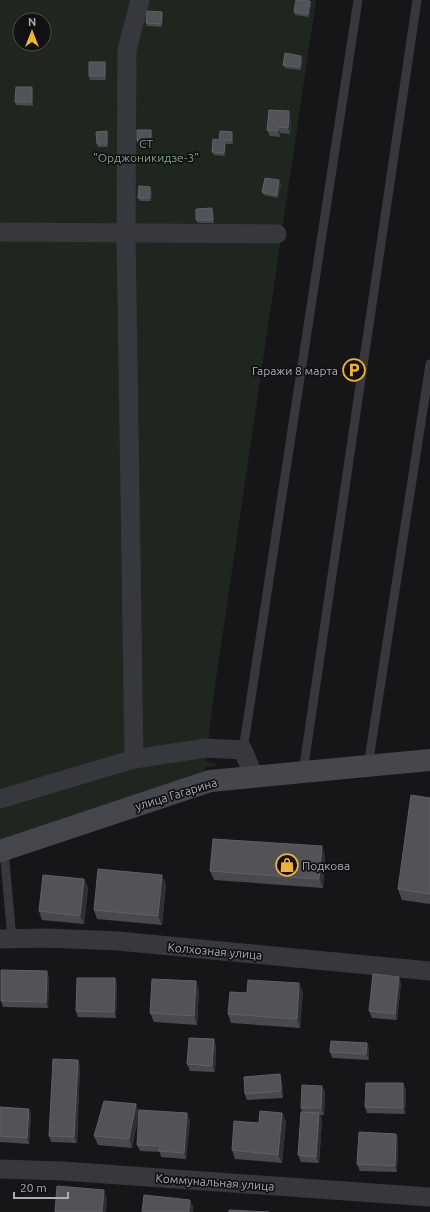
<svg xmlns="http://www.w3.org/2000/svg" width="430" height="1212" viewBox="0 0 430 1212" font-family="Ubuntu,sans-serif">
<rect width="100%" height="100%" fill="#161618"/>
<path fill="#1e261f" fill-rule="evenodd" d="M0,0h316l-103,700 -7,61 12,4 -13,3 -1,9 -204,69zM20,20h24v24h-24z"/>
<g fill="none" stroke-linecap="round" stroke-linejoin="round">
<g stroke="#37383d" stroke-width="9">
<path d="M243,750l115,-750"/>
<path d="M368,766l62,-402"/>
<path d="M303,772l114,-772"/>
<path d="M4,850l8,89"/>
</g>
<g stroke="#37383d" stroke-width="19">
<path d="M0,232l277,2"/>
<path d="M134,759l72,-11 37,2 11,27"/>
<path d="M0,799l134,-40 -8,-526 1,-183 13,-50"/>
<path d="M0,939l44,-1 74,3 312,30"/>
<path d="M0,1169l63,2 367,26"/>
</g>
<path stroke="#45474d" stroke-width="22" d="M0,851l210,-70 220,-21"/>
</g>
<g fill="#47494d">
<path d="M310,1l1,3 -2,13 -14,-2 -1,-3z"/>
<path d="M163,16l-1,11 -15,-1 -1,-3z"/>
<path d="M301,56l2,3 -2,11 -16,-2 -2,-3z"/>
<path d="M106,65v15h-16l-1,-4z"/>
<path d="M33,90v16l-17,-1 -1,-3z"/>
<path d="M291,118l-1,16 -10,-1v4l-10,-1 -3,-6z"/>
<path d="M151,130l1,3 1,10 -15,1 -1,-3z"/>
<path d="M108,134v13h-10l-1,-3z"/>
<path d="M233,135v9h-7l-1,12 -11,-1 -2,-3 7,-12z"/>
<path d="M281,184l-3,14 -14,-3 -2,-3z"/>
<path d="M152,190l-1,11h-11l-2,-3z"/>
<path d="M213,212l1,11h-16l-2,-3z"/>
<path d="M430,798v106l-28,-4 -4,-11z"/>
<path d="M325,855l-2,33 -109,-8 -4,-9z"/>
<path d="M84,879l4,9 -4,36 -42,-4 -3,-9z"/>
<path d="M166,884l-4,41 -65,-6 -3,-9z"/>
<path d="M49,978l-1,30 -45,-1 -2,-6z"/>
<path d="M115,978l2,7 -1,33 -38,-1 -2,-6z"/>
<path d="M401,983l-4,37 -25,-2 -3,-7z"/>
<path d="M199,990l-2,35 -43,-3 -4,-9z"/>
<path d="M303,992l-3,36 -69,-5 -3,-9 19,-21z"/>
<path d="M214,1039l2,7 -1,26 -25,-1 -3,-7z"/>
<path d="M367,1043l2,6v11l-37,-2 -2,-6z"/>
<path d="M78,1060l2,6 -3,77 -26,-1 -2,-6z"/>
<path d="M282,1081l1,17 -36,2 -2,-6z"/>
<path d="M403,1083l3,7 -1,24 -38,-1 -2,-6z"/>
<path d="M322,1086l3,6 -1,23h-4l2,4 -3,44 -18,-1 -3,-7 4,-43 -1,-4z"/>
<path d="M136,1104l3,9 -7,35 -34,-3 -4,-9z"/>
<path d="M0,1107l31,8 -2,29 -29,-2z"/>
<path d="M282,1113l4,9 -4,41 -47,-4 -3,-9 27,-27z"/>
<path d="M190,1120l-4,39 -25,-2 -1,-5 -20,-1 -3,-6z"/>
<path d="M396,1134l2,6 -1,32 -37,-1 -3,-7z"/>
</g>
<g fill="#2f3033">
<path d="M310,1l1,3 -2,13 -1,-3z"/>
<path d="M162,12l1,4 -1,11 -1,-3z"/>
<path d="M301,56l2,3 -2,11 -1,-3z"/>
<path d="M105,62l1,3v15l-1,-4z"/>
<path d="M32,87l1,3v16l-1,-4z"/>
<path d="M289,111l2,7 -1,16 -2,-6z"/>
<path d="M278,127l2,6v4l-2,-6z"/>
<path d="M151,130l1,3 1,10 -2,-3z"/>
<path d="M107,131l1,3v13l-1,-3z"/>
<path d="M232,132l1,3v9l-1,-3z"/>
<path d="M225,140l1,4 -1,12 -1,-3z"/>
<path d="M279,180l2,4 -3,14 -1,-3z"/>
<path d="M150,187l2,3 -1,11 -1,-3z"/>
<path d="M212,208l1,4 1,11 -1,-3z"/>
<path d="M322,846l3,9 -2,33 -4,-9z"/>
<path d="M162,875l4,9 -4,41 -4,-9z"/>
<path d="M84,879l4,9 -4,36 -4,-8z"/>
<path d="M47,971l2,7 -1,30 -2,-6z"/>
<path d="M399,977l2,6 -4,37 -2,-6z"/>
<path d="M115,978l2,7 -1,33 -2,-6z"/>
<path d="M196,981l3,9 -2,35 -3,-9z"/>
<path d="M299,983l4,9 -3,36 -3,-9z"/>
<path d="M214,1039l2,7 -1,26 -3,-6z"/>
<path d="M367,1043l2,6v11l-3,-6z"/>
<path d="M78,1060l2,6 -3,77 -3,-6z"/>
<path d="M280,1074l2,7 1,17 -2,-7z"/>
<path d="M403,1083l3,7 -1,24 -2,-6z"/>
<path d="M322,1086l3,6 -1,23 -3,-7z"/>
<path d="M136,1104l3,9 -7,35 -3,-9z"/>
<path d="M29,1109l2,6 -2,29 -2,-6z"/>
<path d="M187,1113l3,7 -4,39 -2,-6z"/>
<path d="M282,1113l4,9 -4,41 -4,-8z"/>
<path d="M319,1113l3,6 -3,44 -3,-6z"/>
<path d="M396,1134l2,6 -1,32 -2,-6z"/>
<path d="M104,1190l3,9 -1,13h-4z"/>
<path d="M190,1200l4,8 -1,4h-4z"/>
</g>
<g fill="#525359" stroke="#5f6168">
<path d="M296,0l14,1 -2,13 -14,-2z"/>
<path d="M147,11l15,1 -1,12 -15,-1z"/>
<path d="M285,53l16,3 -1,11 -17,-2z"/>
<rect x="89" y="62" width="16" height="14"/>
<path d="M16,87h16v15h-17z"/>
<path d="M269,110l20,1 -1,17 -10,-1v4l-11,-1z"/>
<path d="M137,130h14v10l-14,1z"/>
<path d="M107,131v13h-10l-1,-12z"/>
<path d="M220,131l12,1v9l-7,-1 -1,13 -12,-1 1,-13 6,1z"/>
<path d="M265,178l14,2 -2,15 -15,-3z"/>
<path d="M139,186l11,1v11h-12z"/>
<path d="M212,208l1,12h-17v-11z"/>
<path d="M411,795l19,3v96l-32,-5z"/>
<path d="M213,839l109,7 -3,33 -109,-8z"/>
<path d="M98,869l64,6 -4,41 -64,-6z"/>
<path d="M43,875l41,4 -4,37 -41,-5z"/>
<path d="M1,970l46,1 -1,31 -45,-1z"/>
<path d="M373,974l26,3 -4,37 -26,-3z"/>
<path d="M77,978h38l-1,34 -38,-1z"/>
<path d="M152,979l44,2 -2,35 -44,-3z"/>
<path d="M248,980l51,3 -2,36 -69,-5 2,-22 17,1z"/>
<path d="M189,1038l25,1 -2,27 -25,-2z"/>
<path d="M331,1041l36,2 -1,11 -36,-2z"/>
<path d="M53,1059l25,1 -4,77 -25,-1z"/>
<path d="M280,1074l1,17 -36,3 -1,-17z"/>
<path d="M366,1083h37v25l-38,-1z"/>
<path d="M302,1085l20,1 -1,22h-20z"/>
<path d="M104,1101l32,3 -7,35 -35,-3z"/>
<path d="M0,1107l29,2 -2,29 -27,-2z"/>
<path d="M139,1110l48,3 -3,40 -25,-2 1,-5 -23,-1z"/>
<path d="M260,1111l22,2 -4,42 -46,-5 2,-29 25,2z"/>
<path d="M301,1112l18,1 -3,44 -18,-2z"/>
<path d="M359,1132l37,2 -1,32 -38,-2z"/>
<path d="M57,1186l47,4 -2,22h-47z"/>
<path d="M144,1195l46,5 -1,12h-47z"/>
<path d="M229,1210l40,2h-40z"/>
</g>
<defs>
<g id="parking-ring" transform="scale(1.15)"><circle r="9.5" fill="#111113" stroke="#f2b134" stroke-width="1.5"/><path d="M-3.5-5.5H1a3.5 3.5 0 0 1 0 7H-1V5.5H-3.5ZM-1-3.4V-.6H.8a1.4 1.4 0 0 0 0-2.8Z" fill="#f2b134"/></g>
<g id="shop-ring" transform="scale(1.15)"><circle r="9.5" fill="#111113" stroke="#f2b134" stroke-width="1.5"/><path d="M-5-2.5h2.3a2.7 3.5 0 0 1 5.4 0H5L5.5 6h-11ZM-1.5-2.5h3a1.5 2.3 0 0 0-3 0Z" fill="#f2b134"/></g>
</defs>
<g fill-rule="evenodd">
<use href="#parking-ring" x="354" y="370"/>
<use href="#shop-ring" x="287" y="865"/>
</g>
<g text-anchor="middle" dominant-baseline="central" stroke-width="3.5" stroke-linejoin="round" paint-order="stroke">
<g font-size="12" fill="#7fa381" stroke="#111113">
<text x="146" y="143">СТ<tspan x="146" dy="14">"Орджоникидзе-3"</tspan></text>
</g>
<g font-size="12" fill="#a8adb8" stroke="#111113" text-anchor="end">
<text x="338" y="370">Гаражи 8 марта</text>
<text x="302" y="865" text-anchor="start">Подкова</text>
</g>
<g font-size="12" fill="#a8adb8" stroke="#111113">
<text transform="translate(176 794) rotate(-17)">улица Гагарина</text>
<text transform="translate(215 951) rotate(5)">Колхозная улица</text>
<text transform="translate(215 1182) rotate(4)">Коммунальная улица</text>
</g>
</g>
<g transform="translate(32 32)"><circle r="19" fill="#111113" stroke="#4d4f55"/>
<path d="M0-3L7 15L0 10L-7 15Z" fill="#f2b134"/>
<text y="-6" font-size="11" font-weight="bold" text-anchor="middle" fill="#a8adb8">N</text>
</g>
<path d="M14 1192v6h54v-6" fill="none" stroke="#a8adb8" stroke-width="2"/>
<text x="20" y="1192" font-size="12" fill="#a8adb8" stroke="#111113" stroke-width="3" paint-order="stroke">20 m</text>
</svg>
